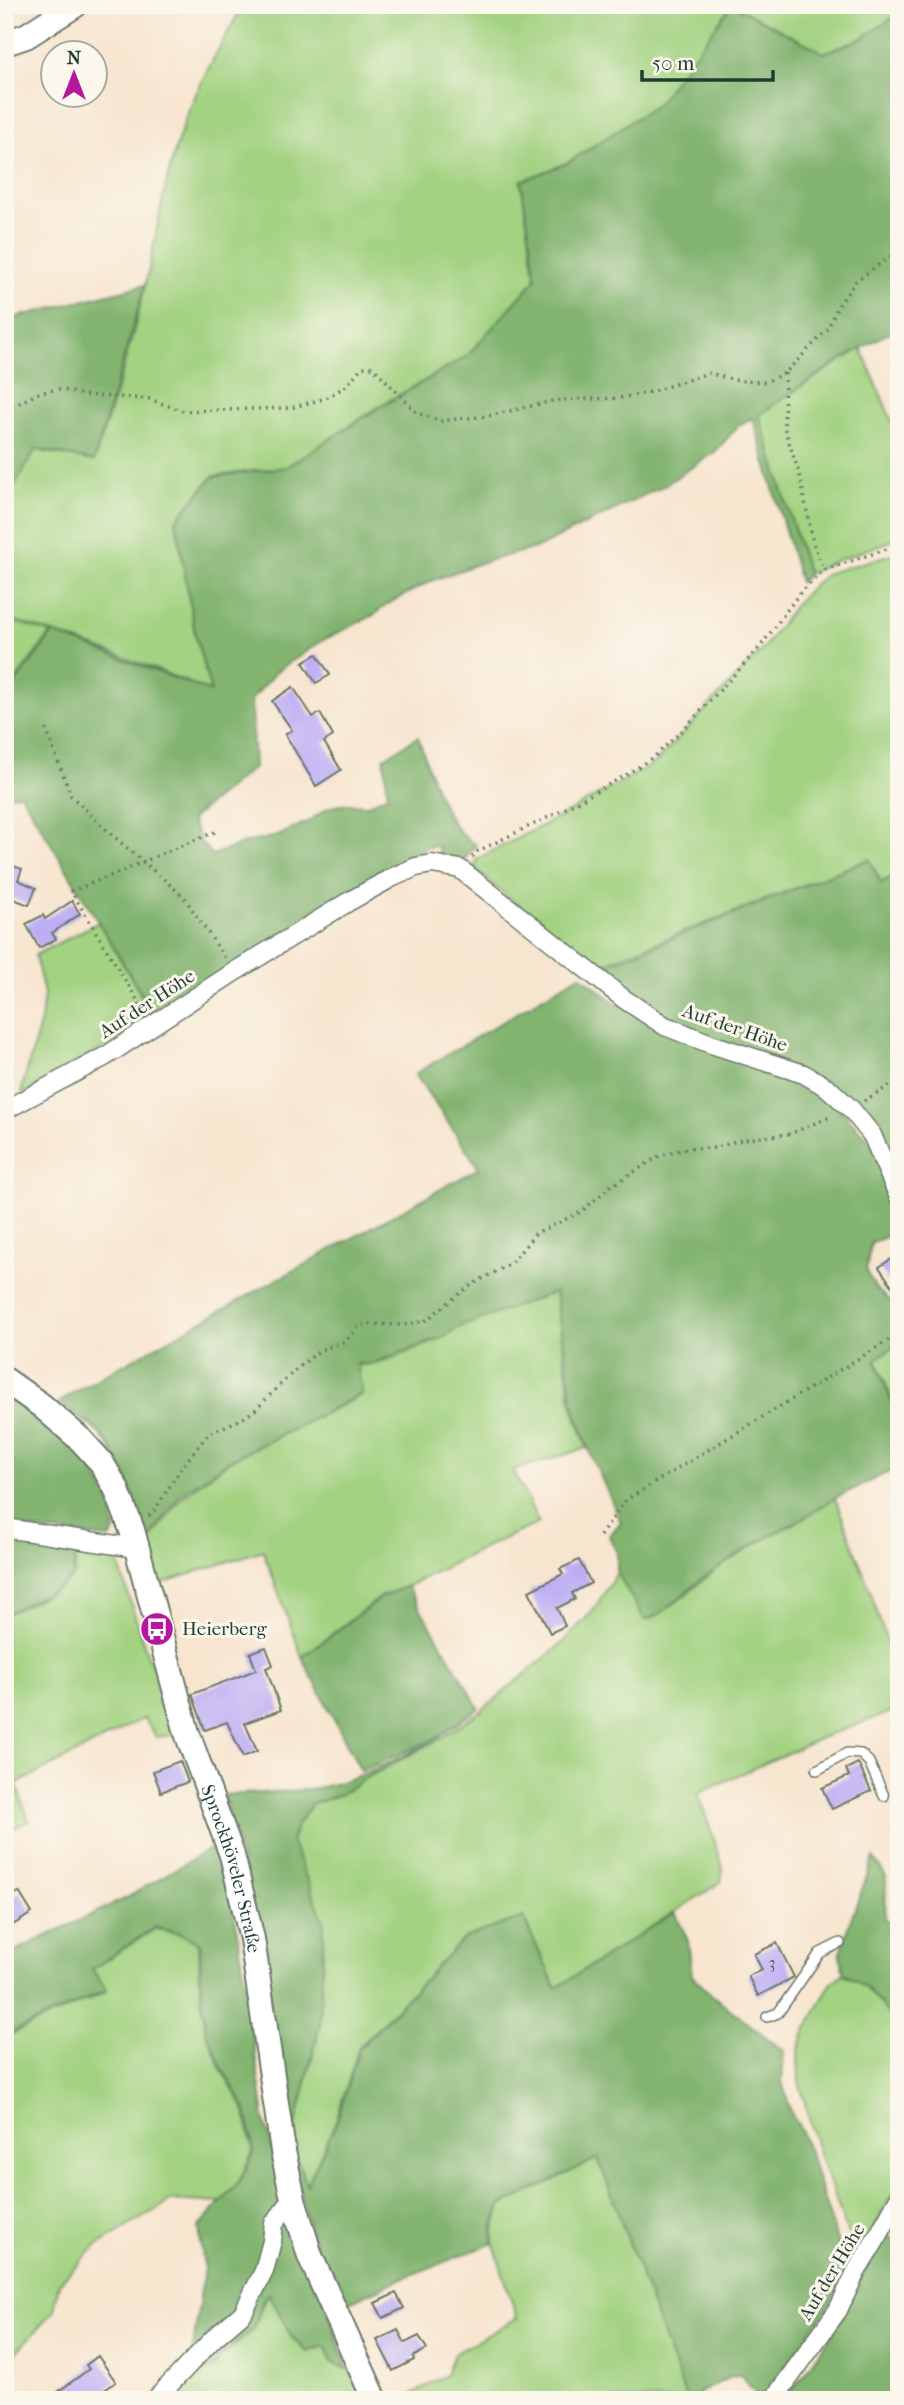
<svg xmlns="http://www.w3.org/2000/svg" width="904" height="2405" viewBox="0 0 904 2405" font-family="'IM FELL French Canon',serif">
<rect width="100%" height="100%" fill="#fbf7ec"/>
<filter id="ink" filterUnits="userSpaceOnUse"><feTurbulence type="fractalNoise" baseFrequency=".0143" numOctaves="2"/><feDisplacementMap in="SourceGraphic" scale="14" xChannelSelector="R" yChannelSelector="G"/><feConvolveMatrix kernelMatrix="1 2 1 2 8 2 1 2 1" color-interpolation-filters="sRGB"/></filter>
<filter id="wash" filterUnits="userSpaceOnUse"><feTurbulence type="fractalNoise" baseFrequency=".00686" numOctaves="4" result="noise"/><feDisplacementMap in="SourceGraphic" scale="28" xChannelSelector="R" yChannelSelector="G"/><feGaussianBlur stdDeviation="1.57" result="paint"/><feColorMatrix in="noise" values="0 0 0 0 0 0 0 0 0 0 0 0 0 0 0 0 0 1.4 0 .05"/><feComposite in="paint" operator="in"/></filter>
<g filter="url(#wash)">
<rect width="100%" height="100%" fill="#f7e5cf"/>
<g fill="#a3d281" stroke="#61885a" stroke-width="2">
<path d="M243,5h656v9l-37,24 -38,15 -92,-48 -75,100 -90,58 -46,19 15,97 -67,77 -85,47 -98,64 -73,9 -37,45 19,112 16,59c-67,-29 -136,-53 -206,-74v-115l30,-53 59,11c19,-57 37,-116 51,-175 12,-50 18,-102 35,-151 15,-46 40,-88 63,-130z"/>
<path d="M861,348l38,90v100l-64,23 -27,13 -49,-160z"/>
<path d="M899,552v322l-18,8 -12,-23 -275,108 -120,-98 3,-10 82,-42 96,-54 107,-113 34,-46 17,-19 15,-12z"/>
<path d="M5,619l46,14 -36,47 -10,26z"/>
<path d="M99,922l55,96 -131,76 -1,-6 19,-67 3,-28 -9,-38z"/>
<path d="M555,1292l16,110 16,46 -74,22 26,53 -56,25 -75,38 -26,10 -80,61 -39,-107 -107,35 -10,-38 35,-49 50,-38 131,-65 -5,-30c24,0 83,-22 100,-38z"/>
<path d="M899,1344v74l-23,-59z"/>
<path d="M835,1498l36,95 28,88v28l-78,29 -123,55 25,74 -2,15 -165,106 -33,-71 -59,21 -105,109 -24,76 -28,63 -16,-42 29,-120 -29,-184 7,-17 14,-19 27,-9 27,-17 75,-40 40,-27 77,-64 34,-35 25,-39 29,47c28,-11 52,-38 78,-56 36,-24 75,-42 111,-66z"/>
<path d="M77,1548l38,5 33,104 15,24 17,53 -24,3 -12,-19 -128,66 13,37 -24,11v-217l54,-26 15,-13z"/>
<path d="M155,1929l27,5 17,10 1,45 6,41 16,41 22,38 9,42 -13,29 -19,23 -49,-3 -76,46 -37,37 -5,28 -49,53v-327l102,-46 -15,-22z"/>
<path d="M843,1974l17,7 24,27 15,23v152l-33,58 -12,-1 -6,-7 -30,-82 -19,-70 -1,-29 7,-20 26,-49z"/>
<path d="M598,2158l89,242h-276l-1,-5 36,-20 8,-21 63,-36 -23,-74v-15l7,-23z"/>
<path d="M269,2294l23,44 15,14 18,-6 7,17 17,6 15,31h-206l31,-29 10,3 15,-5 9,-15 31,-25 10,-29z"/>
</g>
<g fill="#82b46f" stroke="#507852" stroke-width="2">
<path d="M732,5l92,48 36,-14 39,-25v313l-67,38 -73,50 49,159 -8,8 -47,-164 -14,7 -24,27 -52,34 -124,61 -59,16 -49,18 -44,23 -13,11 -49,24 -48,32 -26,29 3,67 -63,52 9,22 12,14 33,-12 33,-7 31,-15 19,-13 17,-4 23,1 20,-10 -4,-37 34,-21c12,33 25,91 58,108l-16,19 -20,-6 -2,-12 -13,1 -10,15 -259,156 -135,-224 -16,1v-85l12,-29 36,-48 158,59 -16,-58 -19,-114 37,-43 73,-10 98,-62 83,-49 69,-77 -15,-98 46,-18 89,-58z"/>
<path d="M145,285l-51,176 -58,-12 -31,54v-183z"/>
<path d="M869,859l12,24 18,-9v300l-5,2 -40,-73 -186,-80 -72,-54z"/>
<path d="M580,975l37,29 180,74 28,17 42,42 32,71v23l-28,12 -5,27 10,19 23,19v35l-24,17 24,59v48l-64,31 -33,21 -44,23 -59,39 -37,32 -17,8 -28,-49v-19l-8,-17 12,-14 -33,-74 -15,-46 -18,-110 -98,36 -11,8 -76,28h-13l5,30 -132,66 -50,35 -35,50c-7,-38 -19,-83 -46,-112 -11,-11 -27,-20 -40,-30l15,-11 405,-224 -64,-94z"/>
<path d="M5,1396l71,50 27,41 9,20 3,24 -5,7 -105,-11z"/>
<path d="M5,1530l71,18 -3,28 -15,12 -53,26z"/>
<path d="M407,1586l72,122 -41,29 -77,34 -59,-114 80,-60z"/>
<path d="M441,1738l-75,40 -27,17 -27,9 -14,19 -7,17 33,82 -4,102 -29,120 16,41 30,-64 22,-72 105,-111 59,-21 33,71 119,-76 13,29 4,35 21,20 71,55 -2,31 10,33 10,17 9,26 37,117 -21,34 -63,87h-7l-16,-21 -13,3 -29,15 3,7h-15l-89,-242 -98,48 -7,22v15l-88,34 -65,29c-48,-97 -55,-199 -70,-304 -10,-70 -27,-139 -47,-207 29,-2 58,-2 87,-6 46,-6 88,-33 131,-51z"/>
<path d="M218,1844l20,89 26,185 15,56 69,195 -15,-6 -8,-17 -11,2 -7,4 -15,-15 -23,-43 -6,5 -9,30 -31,25 -10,15 -14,5 -9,-3 14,-103 -5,-41 41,-46 14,-30 -8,-42 -23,-39 -17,-39 -5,-42 -1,-46 -18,-9 -27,-7 -63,42 15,21 -102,45v-79l121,-58z"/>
<path d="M874,1858l12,19 -1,43 14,4v106c-15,-23 -30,-45 -55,-57l-4,-17 9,-32z"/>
<path d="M885,2231l14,14v155h-116c45,-49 73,-110 102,-169z"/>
</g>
<g id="blocks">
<g fill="#bdaef4">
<path d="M317,654l13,21 -14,8 -13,-21z"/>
<path d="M293,687l20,30 7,-4 13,23 -9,6 17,28 -25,16 -31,-52 7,-4 -20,-29z"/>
<path d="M5,863l17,6 -4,11 18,8 -7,17 -18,-7 -6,12z"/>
<path d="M72,901l8,13 -28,19 4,6 -17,9 -13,-24 17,-9 2,4z"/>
<path d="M899,1254v42l-20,-29z"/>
<path d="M579,1560l12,23 -19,10 3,6 -18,9 8,18 -15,7 -21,-42 34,-17 -3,-5z"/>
<path d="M266,1647l7,18 -7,3 15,42 -36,13 12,28 -14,6 -16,-35 -22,8 -13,-36 64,-24 -6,-17z"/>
<path d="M180,1761l8,21 -27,10 -8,-21z"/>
<path d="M858,1763l13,28 -39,18 -10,-21 27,-12 -3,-7z"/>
<path d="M19,1892l13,21 -21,13 -6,-10v-16z"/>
<path d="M777,1943l17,34 -36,19 -10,-20 14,-6 -8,-16z"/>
<path d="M396,2293l8,15 -21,10 -8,-15z"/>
<path d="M398,2330l7,13 14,-7 8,13 -14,8 1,3 -21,11 -16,-31z"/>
<path d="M98,2356l18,26 -26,18h-43l42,-31 -3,-4z"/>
</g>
</g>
</g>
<g filter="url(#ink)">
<use href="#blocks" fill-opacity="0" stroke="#6b786a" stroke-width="2"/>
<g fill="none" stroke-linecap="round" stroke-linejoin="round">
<g stroke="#6b786a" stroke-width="12">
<g id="lane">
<path d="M817,1770l30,-17 14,1 8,8 15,34"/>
<path d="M767,2017l11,-4 42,-60 20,-10"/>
</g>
</g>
<g stroke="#6b786a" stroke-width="21">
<g id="street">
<path d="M5,1110l101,-54 128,-84 114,-70 43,-24 25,-11 16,-3 28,5 164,130 41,27 46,18 93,30 24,14 23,21 21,26 27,62"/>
<path d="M5,1528l131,20"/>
<path d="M155,2400l59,-62 29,-25 21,-42 8,-30 2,-18 19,-24"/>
<path d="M773,2400l65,-90 18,-38 22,-36 21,-38"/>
</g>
</g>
<g stroke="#6b786a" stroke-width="28">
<g id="secondary">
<path d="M5,43l21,-7 49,-31"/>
<path id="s1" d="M5,1380l37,26 39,34 20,22 15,26 16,42 55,203 45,122 20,84 31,212 10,48 17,57 65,144"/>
</g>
</g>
<g stroke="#6b786a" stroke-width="3.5" stroke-dasharray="2 5" stroke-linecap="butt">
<path d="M785,373l-1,54 16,49 13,67 11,27"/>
<path d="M5,406l12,-2 22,-11 20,-4 26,6 64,4 34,12 108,-3 35,-10 20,-12 16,-19h11l44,46 23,8 48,-5 69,-16 63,-2 30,-6 59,-19 30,8 26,1 20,-9 42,-43 11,-24 18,-25 43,-31"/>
<path d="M46,729l25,67 41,39 72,62 41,61"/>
<path d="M472,857l6,-6 79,-38 69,-38 29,-19 27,-25 78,-84 39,-53 25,-24 75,-25"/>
<path d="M144,1011l-73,-120c50,-18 97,-41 147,-60"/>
<path d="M864,1101l35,-21"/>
<path d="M149,1516l6,-6 26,-42 28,-35 33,-14 13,-9 38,-38 27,-22 26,-9 12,-14 10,-3 35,1 22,-4 46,-36 39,-21 26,-31 45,-21 30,-26 50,-31 27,-7h26l31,-9 45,-5 42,-18"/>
<path d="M600,1536l26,-36 273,-166"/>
</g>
<use href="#lane" stroke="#fff" stroke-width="9"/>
<use href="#street" stroke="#fff" stroke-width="18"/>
<use href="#secondary" stroke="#fff" stroke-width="24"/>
</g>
</g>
<defs>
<g id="bus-disc" transform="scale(1.75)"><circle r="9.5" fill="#b5179e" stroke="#fbf7ec"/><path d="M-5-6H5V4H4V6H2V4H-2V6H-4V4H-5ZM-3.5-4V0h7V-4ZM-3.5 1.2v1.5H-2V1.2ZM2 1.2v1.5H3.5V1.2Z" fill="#fff"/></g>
</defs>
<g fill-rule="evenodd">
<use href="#bus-disc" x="157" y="1629"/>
</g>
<g text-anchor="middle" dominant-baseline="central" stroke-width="6" stroke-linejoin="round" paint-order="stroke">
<g font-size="16" fill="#465964">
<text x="772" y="1962">3</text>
</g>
<g font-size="19" fill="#1f3d34" stroke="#fbf7ec">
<text transform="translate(147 1004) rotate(-33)">Auf der Höhe</text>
<text transform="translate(735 1028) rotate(19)">Auf der Höhe</text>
<text stroke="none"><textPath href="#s1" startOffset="555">Sprockhöveler Straße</textPath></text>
<text transform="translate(832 2272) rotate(-59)">Auf der Höhe</text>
</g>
<g font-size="19" fill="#1f3d34" stroke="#fbf7ec" text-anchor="start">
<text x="182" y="1629">Heierberg</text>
</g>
</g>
<rect width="904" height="2405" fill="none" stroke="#fbf7ec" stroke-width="28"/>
<g transform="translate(74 74)"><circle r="33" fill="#fbf7ec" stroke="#a3ada2" stroke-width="2"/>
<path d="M0-5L12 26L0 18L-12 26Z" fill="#b5179e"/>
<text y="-10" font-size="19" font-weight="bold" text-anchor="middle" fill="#1f3d34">N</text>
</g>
<path d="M642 70v10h131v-10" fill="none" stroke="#1f3d34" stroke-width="3.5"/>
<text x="652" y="70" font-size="21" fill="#1f3d34" stroke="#fbf7ec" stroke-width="5" paint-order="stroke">50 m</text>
</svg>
